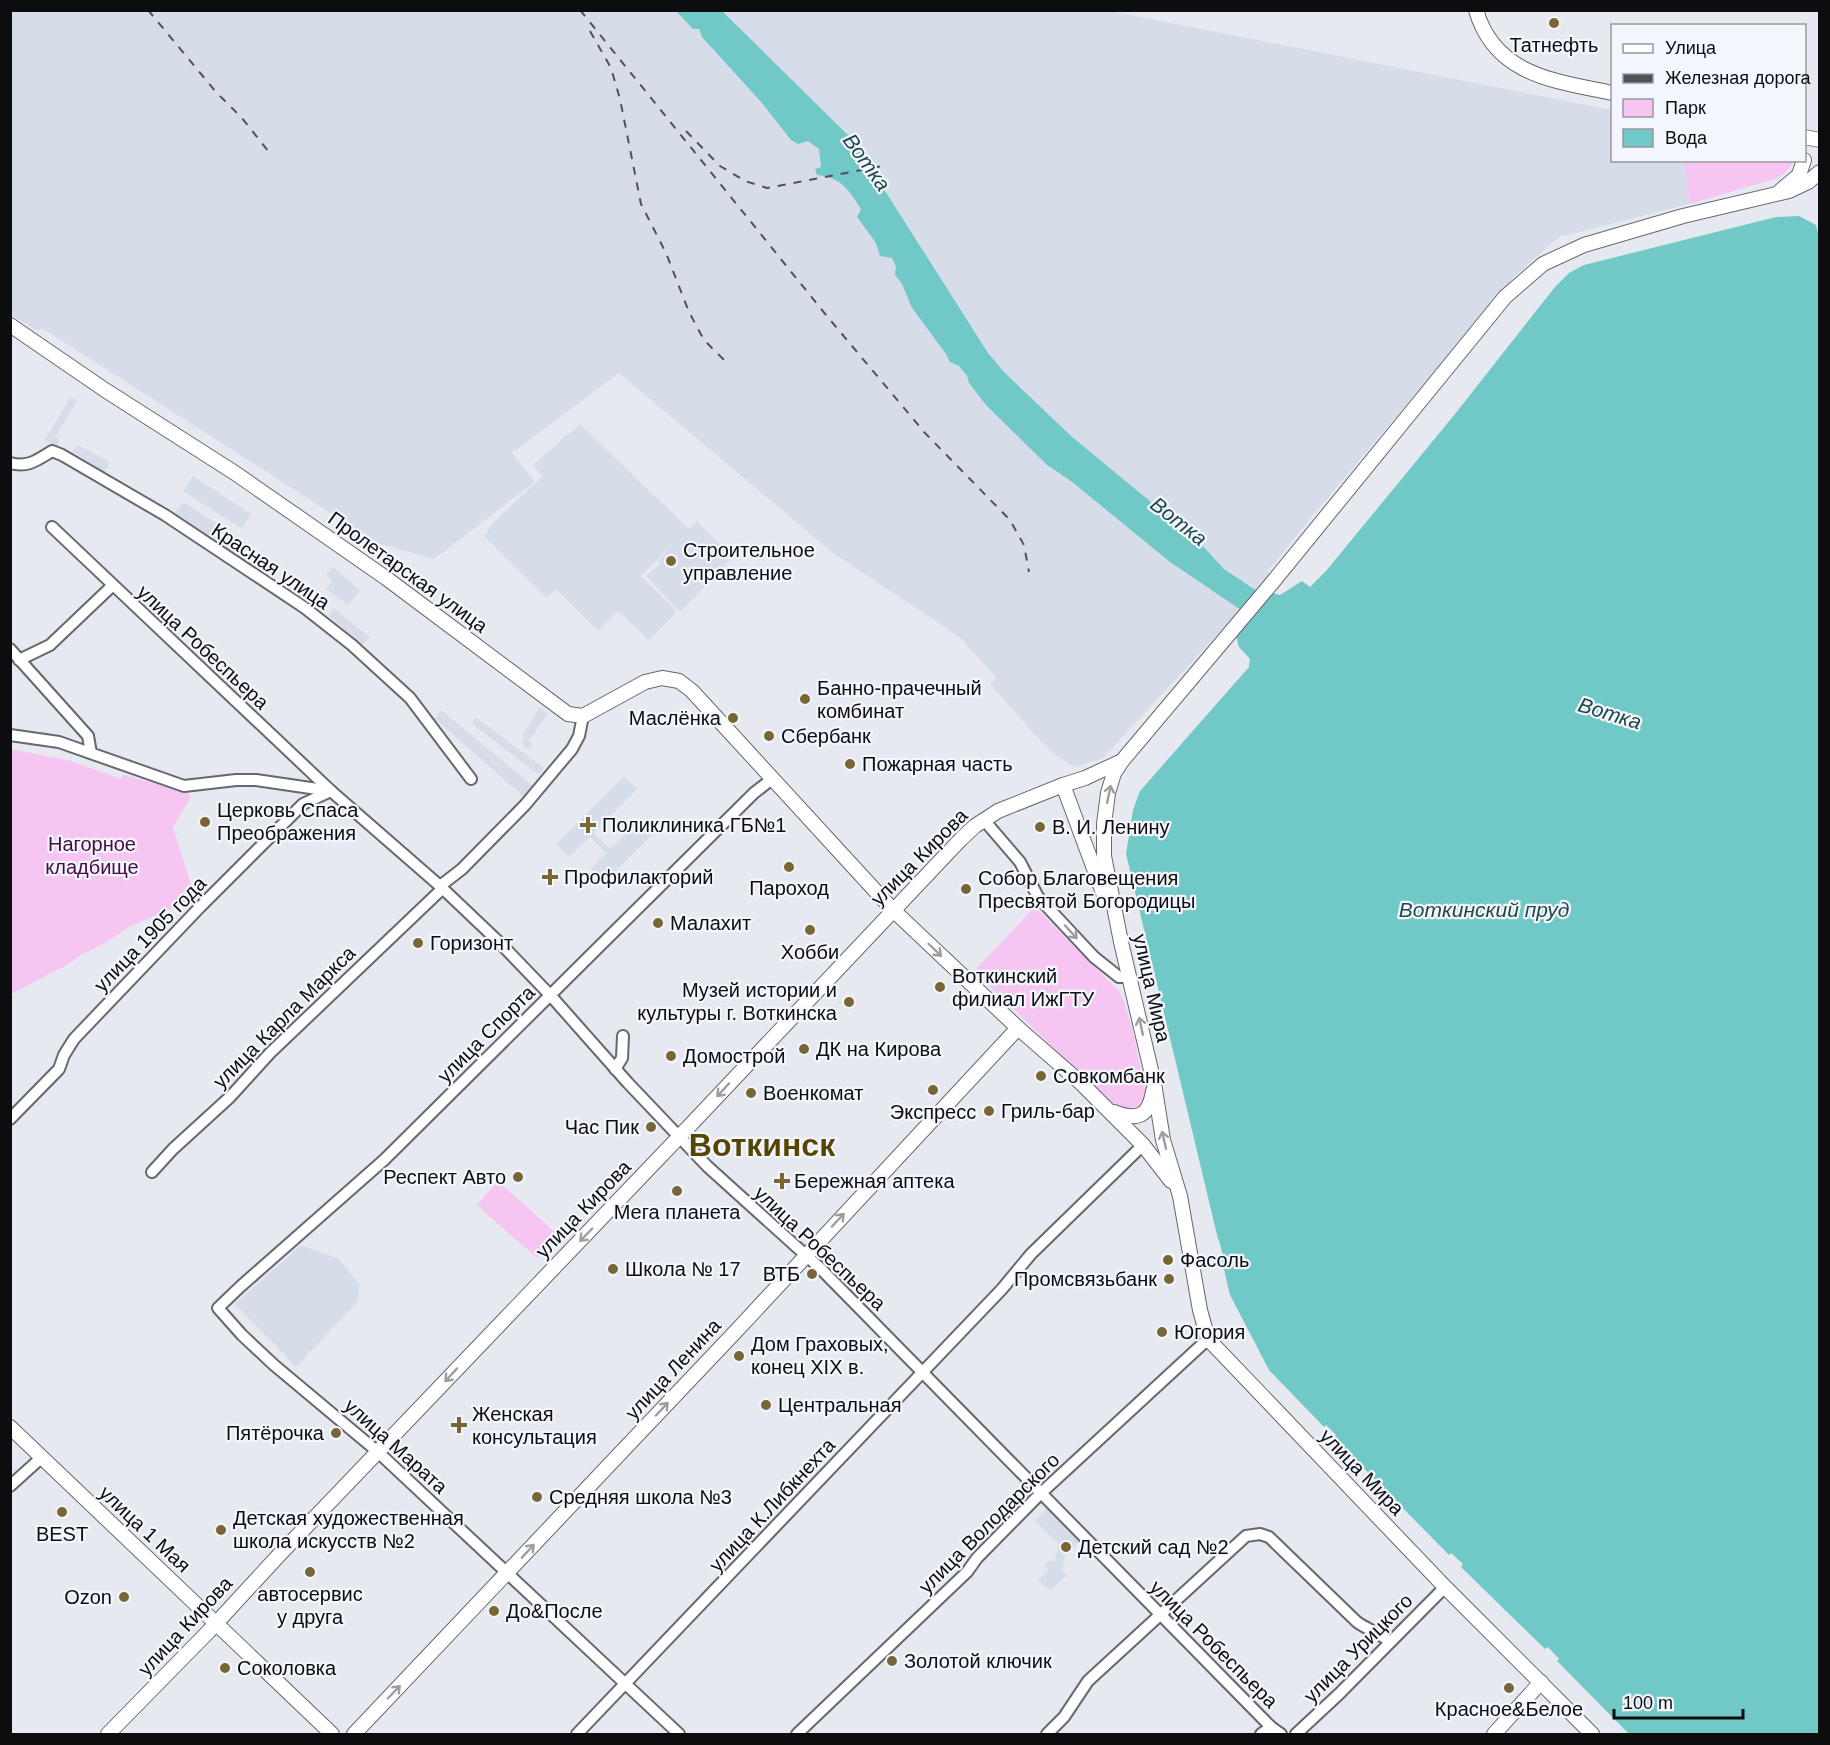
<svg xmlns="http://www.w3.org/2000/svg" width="1830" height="1745" viewBox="0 0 1830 1745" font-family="Helvetica,sans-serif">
<rect width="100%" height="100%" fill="#e6e9ef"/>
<g fill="#d6dde9">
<path d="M11,11h1099l502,99v50l73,1 4,43 -130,33 -46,41 -199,236 -46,57v13l-27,32 -15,9 -123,133 -28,9 -17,-10 -24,-23 -44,-50 7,-6 -39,-42 -125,-83 -214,-180 -107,80 23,29 -101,77 -57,-16 -335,-215 -3,3 -28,-16z"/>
<path d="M71,397l6,4 -21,35 3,4 -3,7 -11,-7z"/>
<path d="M580,424l109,105 8,-8 36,36 -53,55 -34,-36 14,-12 -2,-3 20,-22 -37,37 36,36 -28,28 -31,-29 -20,20 -42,-42 -9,9 -63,-62 11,-15 47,-44 -9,-12z"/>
<path d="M78,445l32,17 -6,10 -32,-21z"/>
<path d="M193,476l58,38 -9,15 -59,-38z"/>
<path d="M183,502l69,44 -9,13 -70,-44z"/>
<path d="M333,567l27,23 -12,15 -22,-16 6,-8 -6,-6z"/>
<path d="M334,608l36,30 -8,7 -34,-30z"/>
<path d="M540,707l8,7 -19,26 3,4 -5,5 -6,-6 4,-4 -2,-4z"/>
<path d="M441,710l92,76 -10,10 -88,-77z"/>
<path d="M477,717v1l67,50 -5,7 -68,-52z"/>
<path d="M624,776l13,13 -43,44 16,16 31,-31 14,14 -51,50 -13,-13 15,-16 -16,-16 -21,20 -13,-13z"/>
<path d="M301,1245l38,14 20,25 -1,17 -62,66 -61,-63z"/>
<path d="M1048,1507l33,33 -12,13 -3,-2 -4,19 5,5 -16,15 -14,-9 12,-11 -5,-4 6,-6 4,3 5,-19 -24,-23z"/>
</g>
<g fill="#f6c5f1">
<path d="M1685,161v-1l109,1 -10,13 -9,5 -86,25z"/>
<path d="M11,749l60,12 50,18 2,-4 65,17 3,5 -18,30 22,71 -66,29 -24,16 -24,12 -16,11 -54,28z"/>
<path d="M1035,907l84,84 6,13 8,28 13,63 -9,19 -18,-3 -145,-140z"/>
<path d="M498,1181l60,54 -21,23 -60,-53z"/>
</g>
<g fill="#71c9c7">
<path d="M676,11h46l130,128 136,214 16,19 67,64 126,104 27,29 36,24 -16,19 -74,-50 -99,-81 -24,-16 -61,-60 -17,-22 -2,-7 -8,-10 -9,-4 -4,-8 -34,-46 -10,-24 -7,-9 1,-8 -4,-9 -12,-2 -4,-13 -19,-26 4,-8c-12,-19 -20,-32 -44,-34l-2,-6 6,-2 -2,-18 -11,-8 -10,3 -7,-4 -29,-37 -60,-66 -3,-8h-6z"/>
<path d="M1799,216l17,9 4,16 -1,1493h-190l-72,-73 2,-2 -11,-12 -3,2 -84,-82 2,-3 -12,-11 -2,2 -115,-117 2,-3 -10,-10 -2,2 -55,-57 -39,-75 -9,-38 2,-1 -4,-16 -1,-1 -92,-385 7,-44 7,-19 109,-124 1,-8 -11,-12 -3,-11 36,-43 8,2 22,-14 8,6 16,-16 129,-157 100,-127 14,-14 15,-8 192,-48z"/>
</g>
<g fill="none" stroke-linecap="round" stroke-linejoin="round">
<g stroke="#65686d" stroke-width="14">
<g id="street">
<path d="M10,463c18,5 27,-3 42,-12l10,4 103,60 140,93 47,37 58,53 61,81"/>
<path d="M52,527l279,264 109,95 61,58 50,52 77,87 79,83 113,102 451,459 10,7"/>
<path d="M10,649l78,87 3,17"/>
<path d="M19,660l31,-15 62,-59"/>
<path d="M10,735l49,7 125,44 52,-6h20l75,11"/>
<path d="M984,820l36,42 18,35 56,60 25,20h11"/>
<path d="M440,886l22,-17 63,-64 47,-56 7,-13 4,-20"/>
<path d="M615,1069l7,-11 1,-22"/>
<path d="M10,1119l49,-50 5,-14 10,-16 126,-132 103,-103 28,-13"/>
<path d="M152,1172l21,-23 57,-52 40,-44 172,-164"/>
<path d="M10,1486l31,-28"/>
<path d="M577,1734l425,-445 29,-35 112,-109"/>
<path d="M679,1734l-301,-282 -104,-87 -32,-30 -24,-27 23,-22 143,-126 370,-367 18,-14"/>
<path d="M797,1734l170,-162 10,-14 63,-64 168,-155"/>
<path d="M1047,1734l17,-17 24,-36 158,-145 14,-2 9,3 88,85c11,8 23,11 33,20"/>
<path d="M1261,1734l10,-7"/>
<path d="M1296,1734l43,-40 106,-107"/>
</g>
</g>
<g stroke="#65686d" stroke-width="16">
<g id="secondary">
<path d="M1476,10c19,66 80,71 136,83"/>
<path d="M1804,137l16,3"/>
<path d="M1780,191l19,-16 5,-15"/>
<path d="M10,325l95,65 130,83 151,105 182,136 15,2 62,-34 17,-4 17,3 13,10 201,219 125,118 63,55 62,62 28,36"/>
<path d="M1063,785l43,116"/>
<path d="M1114,1112c23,9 35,5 39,-21"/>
<path d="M10,1427l322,307"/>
<path d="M108,1734l101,-103 71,-77 399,-417 282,-298 14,-13 23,-15 65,-26 22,-7 37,-17"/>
<path d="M354,1734l385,-406 279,-300"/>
<path d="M1494,1734l47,-52"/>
<path d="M1592,1734l-147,-147 -237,-248 -8,-29 -20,-114 -17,-56 -9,-57 -33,-141 -17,-86v-32l4,-31 6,-20 8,-12 150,-178 233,-286 38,-33 41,-19 99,-29 106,-25 19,-9 12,-10"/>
</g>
</g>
<use href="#street" stroke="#fff" stroke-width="10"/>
<use href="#secondary" stroke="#fff" stroke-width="14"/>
<g stroke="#515256" stroke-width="2" stroke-dasharray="8 8" stroke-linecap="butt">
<path d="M148,10l68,82 26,26 30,38"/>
<path d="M580,10l246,305 99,118 85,87 14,25 5,27"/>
<path d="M590,31l21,37 9,31 21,105 25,49 23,59 15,28 24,24"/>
<path d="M686,131l34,35 25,15 22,7 116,-22"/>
</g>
</g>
<defs><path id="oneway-shaft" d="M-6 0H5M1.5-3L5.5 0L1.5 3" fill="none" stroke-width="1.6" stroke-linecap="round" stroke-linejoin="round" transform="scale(1.5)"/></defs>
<g stroke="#9e9e9f">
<use href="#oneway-shaft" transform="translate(1109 794) rotate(-78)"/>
<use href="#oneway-shaft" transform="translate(1071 932) rotate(47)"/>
<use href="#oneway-shaft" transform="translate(935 950) rotate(44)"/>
<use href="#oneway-shaft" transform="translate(1141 1026) rotate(-102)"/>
<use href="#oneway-shaft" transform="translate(723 1090) rotate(133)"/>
<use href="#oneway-shaft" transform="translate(1164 1140) rotate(-103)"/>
<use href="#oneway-shaft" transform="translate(838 1220) rotate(-47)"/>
<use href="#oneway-shaft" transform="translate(586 1235) rotate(134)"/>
<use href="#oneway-shaft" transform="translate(451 1375) rotate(133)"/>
<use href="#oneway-shaft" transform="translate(662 1409) rotate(-47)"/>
<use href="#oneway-shaft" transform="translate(528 1551) rotate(-47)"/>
<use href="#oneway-shaft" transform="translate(394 1692) rotate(-46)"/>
</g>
<g fill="#786735" stroke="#f3f6fc" stroke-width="2">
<circle cx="1554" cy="23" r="6"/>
<circle cx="671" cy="561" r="6"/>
<circle cx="805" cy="699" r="6"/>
<circle cx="733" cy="718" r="6"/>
<circle cx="769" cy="736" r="6"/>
<circle cx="850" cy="764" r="6"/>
<circle cx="205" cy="822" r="6"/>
<path d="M585 816h6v6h6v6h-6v6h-6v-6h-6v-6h6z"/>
<circle cx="1040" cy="827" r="6"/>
<circle cx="789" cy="867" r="6"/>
<path d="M547 868h6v6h6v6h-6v6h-6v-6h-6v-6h6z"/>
<circle cx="966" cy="889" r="6"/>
<circle cx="658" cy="923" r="6"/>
<circle cx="810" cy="930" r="6"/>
<circle cx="418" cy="943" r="6"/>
<circle cx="940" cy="987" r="6"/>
<circle cx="849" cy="1002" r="6"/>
<circle cx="804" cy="1049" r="6"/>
<circle cx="671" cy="1056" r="6"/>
<circle cx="1041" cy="1076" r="6"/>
<circle cx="933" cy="1090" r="6"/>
<circle cx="751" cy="1093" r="6"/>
<circle cx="989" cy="1111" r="6"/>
<circle cx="651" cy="1127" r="6"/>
<circle cx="518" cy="1177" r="6"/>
<path d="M779 1172h6v6h6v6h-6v6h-6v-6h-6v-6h6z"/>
<circle cx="677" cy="1191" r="6"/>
<circle cx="1168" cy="1260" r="6"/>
<circle cx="613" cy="1269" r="6"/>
<circle cx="812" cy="1274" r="6"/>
<circle cx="1169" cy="1279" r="6"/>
<circle cx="1162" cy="1332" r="6"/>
<circle cx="739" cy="1356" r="6"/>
<circle cx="766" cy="1405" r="6"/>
<path d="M456 1416h6v6h6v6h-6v6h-6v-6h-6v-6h6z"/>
<circle cx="336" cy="1433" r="6"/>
<circle cx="537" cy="1497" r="6"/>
<circle cx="62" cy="1512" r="6"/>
<circle cx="221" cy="1530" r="6"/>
<circle cx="1066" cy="1547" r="6"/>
<circle cx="310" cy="1572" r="6"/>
<circle cx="124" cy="1597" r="6"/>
<circle cx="494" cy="1611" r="6"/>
<circle cx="892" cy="1661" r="6"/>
<circle cx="225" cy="1668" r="6"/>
<circle cx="1509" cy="1688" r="6"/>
</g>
<g text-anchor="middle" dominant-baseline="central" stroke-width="4.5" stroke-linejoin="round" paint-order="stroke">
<g font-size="20" fill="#0c0d0f" stroke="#f3f6fc" text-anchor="start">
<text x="1554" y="45" text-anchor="middle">Татнефть</text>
<text x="683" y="550">Строительное<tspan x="683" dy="23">управление</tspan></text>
<text x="817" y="688">Банно-прачечный<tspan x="817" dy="23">комбинат</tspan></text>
<text x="721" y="718" text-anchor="end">Маслёнка</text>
<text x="781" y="736">Сбербанк</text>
<text x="862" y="764">Пожарная часть</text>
<text x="217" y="810">Церковь Спаса<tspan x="217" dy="23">Преображения</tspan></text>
<text x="602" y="825">Поликлиника ГБ№1</text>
<text x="1052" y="827">В. И. Ленину</text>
<text x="564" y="877">Профилакторий</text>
<text x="978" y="878">Собор Благовещения<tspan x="978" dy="23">Пресвятой Богородицы</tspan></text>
<text x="789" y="888" text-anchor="middle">Пароход</text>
<text x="670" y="923">Малахит</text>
<text x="430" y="943">Горизонт</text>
<text x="810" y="952" text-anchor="middle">Хобби</text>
<text x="952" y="976">Воткинский<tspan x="952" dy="23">филиал ИжГТУ</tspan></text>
<text x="837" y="990" text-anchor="end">Музей истории и<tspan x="837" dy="23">культуры г. Воткинска</tspan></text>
<text x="816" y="1049">ДК на Кирова</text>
<text x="683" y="1056">Домострой</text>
<text x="1053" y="1076">Совкомбанк</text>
<text x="763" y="1093">Военкомат</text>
<text x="1001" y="1111">Гриль-бар</text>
<text x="933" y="1112" text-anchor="middle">Экспресс</text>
<text x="639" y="1127" text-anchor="end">Час Пик</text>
<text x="506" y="1177" text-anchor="end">Респект Авто</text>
<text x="794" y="1181">Бережная аптека</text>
<text x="677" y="1212" text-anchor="middle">Мега планета</text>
<text x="1180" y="1260">Фасоль</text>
<text x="625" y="1269">Школа № 17</text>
<text x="800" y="1274" text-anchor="end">ВТБ</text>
<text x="1157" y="1279" text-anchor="end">Промсвязьбанк</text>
<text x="1174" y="1332">Югория</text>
<text x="751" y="1344">Дом Граховых,<tspan x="751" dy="23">конец XIX в.</tspan></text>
<text x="778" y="1405">Центральная</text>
<text x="472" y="1414">Женская<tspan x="472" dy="23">консультация</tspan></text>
<text x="324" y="1433" text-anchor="end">Пятёрочка</text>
<text x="549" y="1497">Средняя школа №3</text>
<text x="233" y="1518">Детская художественная<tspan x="233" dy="23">школа искусств №2</tspan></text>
<text x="62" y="1534" text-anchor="middle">BEST</text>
<text x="1078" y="1547">Детский сад №2</text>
<text x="310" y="1594" text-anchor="middle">автосервис<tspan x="310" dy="23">у друга</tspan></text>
<text x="112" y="1597" text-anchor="end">Ozon</text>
<text x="506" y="1611">До&amp;После</text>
<text x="904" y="1661">Золотой ключик</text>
<text x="237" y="1668">Соколовка</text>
<text x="1509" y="1709" text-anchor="middle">Красное&amp;Белое</text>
</g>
<g font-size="20" fill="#0c0d0f" stroke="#f3f6fc">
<text transform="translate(271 566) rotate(34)">Красная улица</text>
<text transform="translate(408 572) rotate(36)">Пролетарская улица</text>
<text transform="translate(203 647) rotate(43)">улица Робеспьера</text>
<text transform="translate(919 857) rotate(-45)">улица Кирова</text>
<text transform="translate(150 934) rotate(-46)">улица 1905 года</text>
<text transform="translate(1152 988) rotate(77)">улица Мира</text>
<text transform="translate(284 1017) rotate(-45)">улица Карла Маркса</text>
<text transform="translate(486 1034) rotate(-45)">улица Спорта</text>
<text transform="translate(583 1209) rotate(-46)">улица Кирова</text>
<text transform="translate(820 1248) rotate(43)">улица Робеспьера</text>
<text transform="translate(673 1369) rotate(-47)">улица Ленина</text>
<text transform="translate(396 1446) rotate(42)">улица Марата</text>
<text transform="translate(1362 1472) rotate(46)">улица Мира</text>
<text transform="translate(772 1505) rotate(-47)">улица К.Либкнехта</text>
<text transform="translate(989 1523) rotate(-45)">улица Володарского</text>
<text transform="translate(145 1529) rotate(43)">улица 1 Мая</text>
<text transform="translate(185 1626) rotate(-47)">улица Кирова</text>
<text transform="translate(1214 1644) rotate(45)">улица Робеспьера</text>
<text transform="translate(1358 1648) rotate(-45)">улица Урицкого</text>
</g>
<g font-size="20" fill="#470a45" stroke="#f3f6fc">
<text x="92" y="844">Нагорное<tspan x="92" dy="23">кладбище</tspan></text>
</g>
<g font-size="21" font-style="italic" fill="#204948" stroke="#f3f6fc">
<text transform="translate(867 162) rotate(54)">Вотка</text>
<text transform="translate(1179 521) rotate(38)">Вотка</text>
<text transform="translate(1610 713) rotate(17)">Вотка</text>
<text x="1484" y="909">Воткинский пруд</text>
</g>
<g font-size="32" font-weight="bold" fill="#574603" stroke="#f3f6fc">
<text x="762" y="1145">Воткинск</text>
</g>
</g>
<rect width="1830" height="1745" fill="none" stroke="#0c0d0f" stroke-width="24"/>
<rect x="1611" y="24" width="195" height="138" fill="#f3f6fc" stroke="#97999d" stroke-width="1.5"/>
<rect x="1623" y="44" width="30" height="9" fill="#ffffff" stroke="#97999d" stroke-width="1.5"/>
<text x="1665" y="54" font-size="18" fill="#0c0d0f">Улица</text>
<rect x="1623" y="74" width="30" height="9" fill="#515256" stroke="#97999d" stroke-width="1.5"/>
<text x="1665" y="84" font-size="18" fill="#0c0d0f">Железная дорога</text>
<rect x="1623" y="99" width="30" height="18" fill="#f6c5f1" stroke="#97999d" stroke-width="1.5"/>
<text x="1665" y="114" font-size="18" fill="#0c0d0f">Парк</text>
<rect x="1623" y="129" width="30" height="18" fill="#71c9c7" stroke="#97999d" stroke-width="1.5"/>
<text x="1665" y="144" font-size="18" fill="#0c0d0f">Вода</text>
<path d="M1614 1709v9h129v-9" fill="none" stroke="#0c0d0f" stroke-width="3"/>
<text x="1623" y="1709" font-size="18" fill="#0c0d0f" stroke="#f3f6fc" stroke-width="4.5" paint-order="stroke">100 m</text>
</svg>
